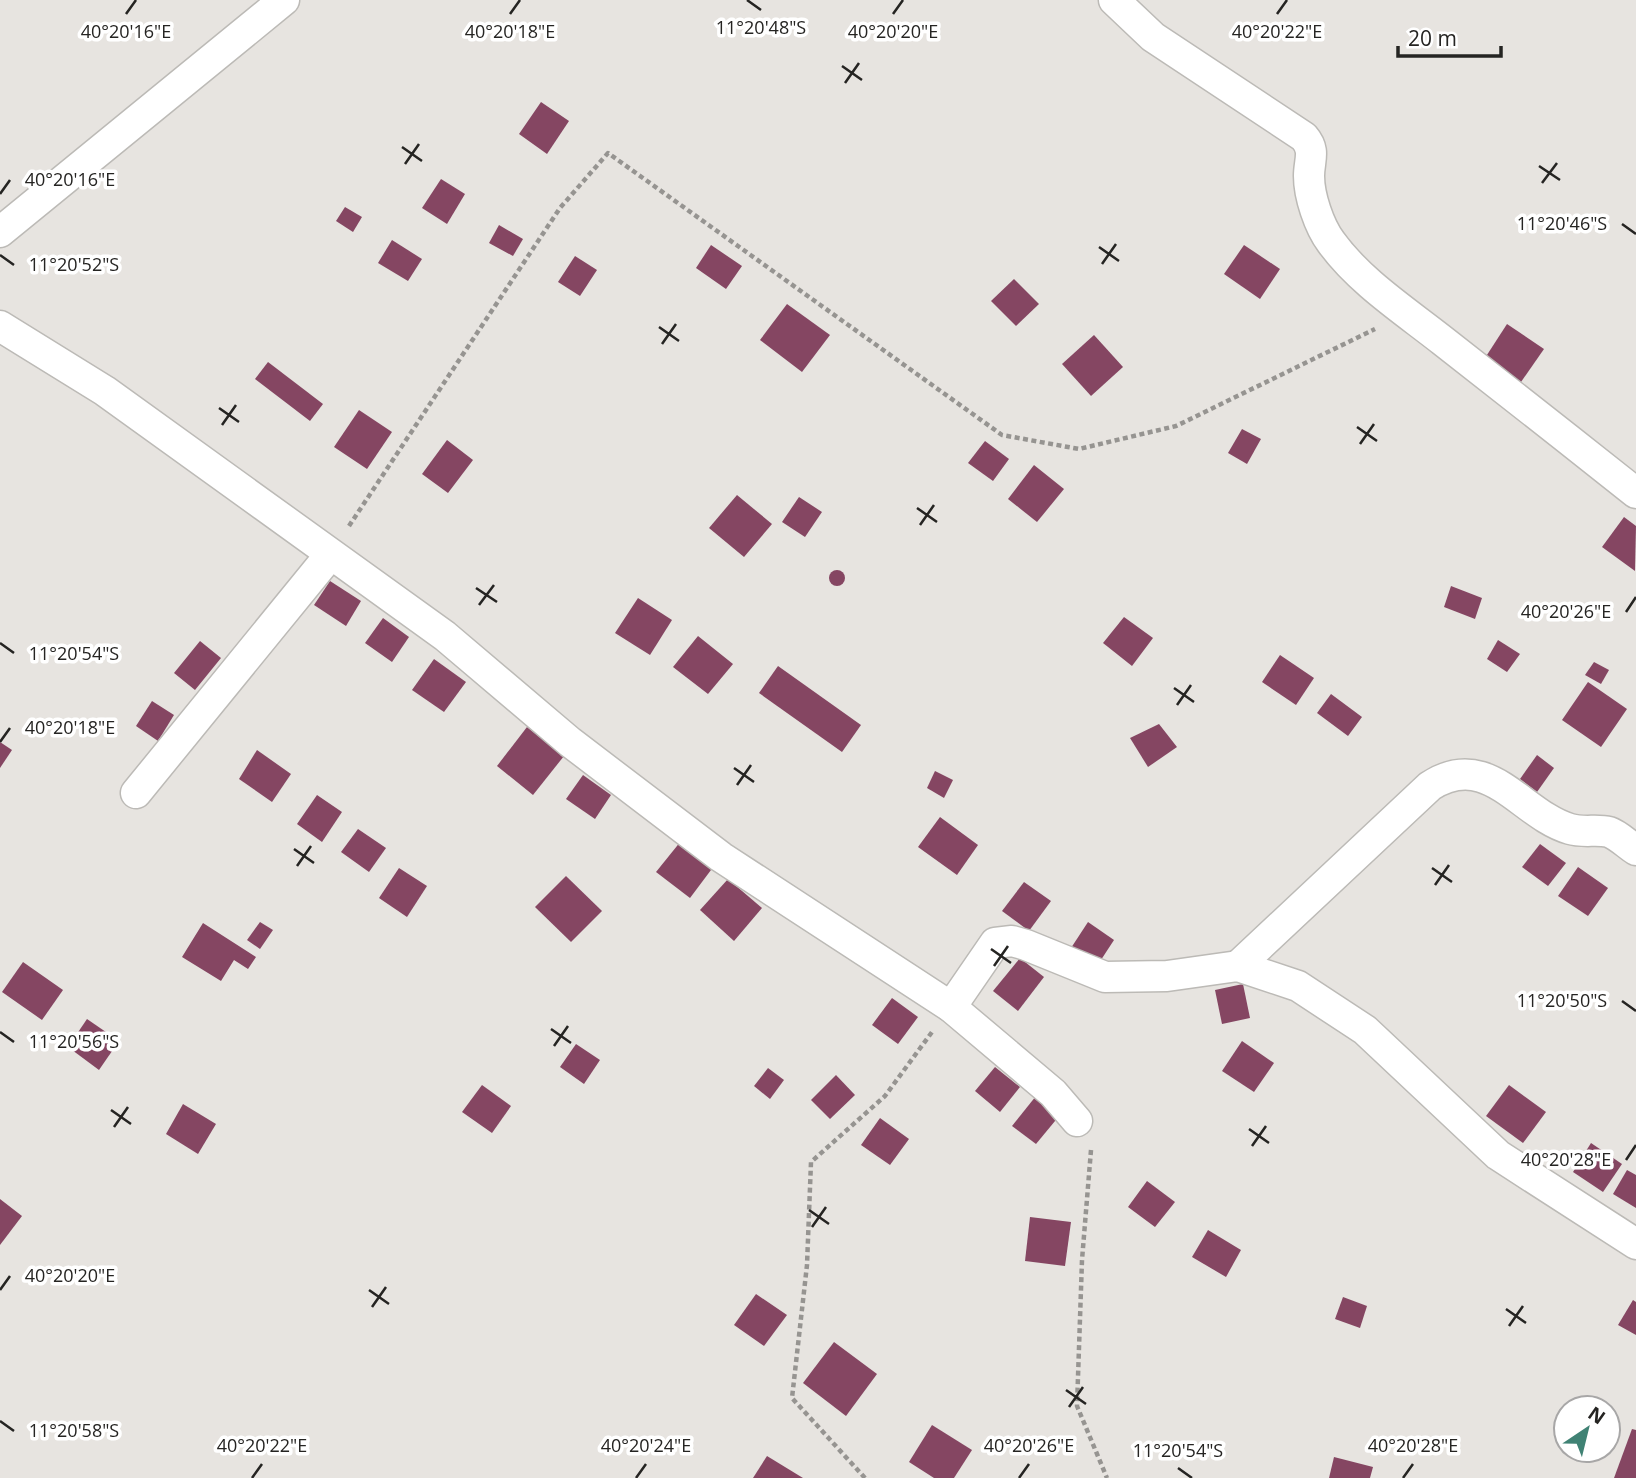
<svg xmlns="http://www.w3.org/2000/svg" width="1636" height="1478" viewBox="0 0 1636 1478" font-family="'Open Sans',sans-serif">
<rect width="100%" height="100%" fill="#e7e4e0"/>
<g fill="#854662">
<path d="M541,102l28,19 -22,33 -28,-20z"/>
<path d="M441,179l24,15 -18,30 -25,-16z"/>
<path d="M345,207l17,10 -9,15 -17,-11z"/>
<path d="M499,225l24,14 -10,17 -24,-13z"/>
<path d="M392,240l30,19 -14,22 -30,-18z"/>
<path d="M711,245l31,21 -16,23 -30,-21z"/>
<path d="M1244,245l36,24 -20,30 -36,-25z"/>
<path d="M575,256l22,14 -17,26 -22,-14z"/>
<path d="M1014,279l25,25 -23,22 -25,-25z"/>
<path d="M787,304l43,31 -28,37 -42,-32z"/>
<path d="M1507,324l37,25 -23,33 -36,-24z"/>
<path d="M1094,335l29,32 -32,29 -29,-32z"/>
<path d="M268,362l55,42 -13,17 -55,-42z"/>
<path d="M359,410l33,22 -25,37 -33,-22z"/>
<path d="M1242,429l19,10 -14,25 -19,-11z"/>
<path d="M447,440l26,20 -25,33 -26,-19z"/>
<path d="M985,441l24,18 -16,22 -25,-18z"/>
<path d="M1034,465l30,24 -27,33 -29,-23z"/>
<path d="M737,495l35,29 -28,33 -35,-29z"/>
<path d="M799,497l23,15 -17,25 -23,-15z"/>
<path d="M1624,517l12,9 -1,45 -33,-24z"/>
<circle cx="837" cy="578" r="8"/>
<path d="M330,581l31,20 -15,25 -32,-21z"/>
<path d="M1451,586l31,12 -7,21 -31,-12z"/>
<path d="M638,598l34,22 -22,35 -35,-22z"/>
<path d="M1124,617l29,21 -21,28 -29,-23z"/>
<path d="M383,618l26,19 -17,25 -27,-19z"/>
<path d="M698,636l35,28 -25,30 -35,-27z"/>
<path d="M1498,640l22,14 -13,18 -20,-13z"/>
<path d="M200,641l21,17 -26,32 -21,-17z"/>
<path d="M1280,655l34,23 -18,27 -34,-23z"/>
<path d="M434,659l32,23 -22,30 -32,-22z"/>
<path d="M1594,662l15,8 -8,14 -16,-9z"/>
<path d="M778,666l83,59 -19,27 -83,-59z"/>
<path d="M1588,682l39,27 -26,38 -39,-27z"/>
<path d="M1331,694l31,23 -14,19 -31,-23z"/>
<path d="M152,701l22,14 -16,26 -22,-15z"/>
<path d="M1159,724l18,23 -29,20 -18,-29z"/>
<path d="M527,727l37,29 -31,39 -36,-29z"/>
<path d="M0,742l12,8 -12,18z"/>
<path d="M257,750l34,24 -19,28 -33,-23z"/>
<path d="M1537,755l17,13 -17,24 -17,-13z"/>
<path d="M935,771l18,9 -9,18 -17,-10z"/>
<path d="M583,775l28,20 -16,24 -29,-20z"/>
<path d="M317,795l25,17 -20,30 -25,-18z"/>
<path d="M940,817l38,28 -21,30 -39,-28z"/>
<path d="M358,829l28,19 -17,24 -28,-20z"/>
<path d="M681,841l33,25 -24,32 -34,-26z"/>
<path d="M1540,844l26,19 -18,23 -26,-19z"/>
<path d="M1578,867l30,21 -20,28 -30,-20z"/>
<path d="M399,868l28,18 -20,31 -28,-19z"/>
<path d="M566,876l36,35 -31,31 -36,-35z"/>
<path d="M728,879l34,29 -28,33 -34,-31z"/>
<path d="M1024,882l27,19 -22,30 -27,-20z"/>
<path d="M260,922l13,8 -13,19 -13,-9z"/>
<path d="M1088,922l26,18 -17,26 -26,-18z"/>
<path d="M203,923l53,34 -8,12 -14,-9 -13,21 -39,-24z"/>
<path d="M1020,958l24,19 -26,34 -25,-20z"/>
<path d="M23,962l40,28 -21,30 -40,-28z"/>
<path d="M1243,984l7,34 -28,6 -7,-34z"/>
<path d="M892,998l26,19 -20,27 -26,-19z"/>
<path d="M87,1019l32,22 -20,29 -31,-23z"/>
<path d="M1242,1041l32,22 -20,29 -32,-21z"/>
<path d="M576,1044l24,16 -16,24 -24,-17z"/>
<path d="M995,1067l25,20 -20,25 -25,-21z"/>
<path d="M768,1068l16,12 -14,19 -16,-13z"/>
<path d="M836,1075l19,20 -25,24 -19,-19z"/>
<path d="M482,1085l29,21 -19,27 -30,-21z"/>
<path d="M1509,1085l37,27 -23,31 -37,-27z"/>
<path d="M1036,1096l24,19 -24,29 -24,-18z"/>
<path d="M183,1104l33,20 -18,30 -32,-20z"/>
<path d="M880,1118l29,21 -19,26 -29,-20z"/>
<path d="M1591,1143l31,21 -19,28 -30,-20z"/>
<path d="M1627,1170l9,5v33l-23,-14z"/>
<path d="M1147,1181l28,21 -20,25 -27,-20z"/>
<path d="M0,1199l22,17 -22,29z"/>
<path d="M1030,1217l41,5 -6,44 -40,-5z"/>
<path d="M1208,1230l33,20 -15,27 -34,-20z"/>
<path d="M756,1294l31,21 -23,31 -30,-21z"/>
<path d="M1343,1297l24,9 -7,22 -25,-9z"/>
<path d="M1633,1300l3,2v33l-18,-10z"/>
<path d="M834,1342l43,32 -31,42 -43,-33z"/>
<path d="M932,1425l40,25 -18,28h-20l-25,-16z"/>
<path d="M1632,1429l4,1v48h-22z"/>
<path d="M767,1456l36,22h-50z"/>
<path d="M1334,1457l39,10 -3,11h-41z"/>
</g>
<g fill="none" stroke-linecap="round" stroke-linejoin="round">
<g stroke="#bcbab6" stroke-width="33">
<g id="street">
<path d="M1114,0l39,37 151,100c12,14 5,23 5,39 0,20 10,50 22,66 28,39 74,69 112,99 64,50 129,101 193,152"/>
<path d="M0,232l284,-232"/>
<path d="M0,326l105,65 340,245 125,106 151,115 230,150 102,86 24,28"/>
<path d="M136,793l194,-238"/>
<path d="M1238,966l192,-180c59,-38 91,29 140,43 13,4 27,0 39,3 9,3 19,13 27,18"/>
<path d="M951,1007l44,-64 17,-2 14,4 79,32 62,-1 71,-10 60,20 67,44 133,125 138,89"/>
</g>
</g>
<g stroke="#969491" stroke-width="4.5" stroke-dasharray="5 3.5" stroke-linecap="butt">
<path d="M349,526l211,-318 48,-55 394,282 77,14 97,-23 199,-97"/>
<path d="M1091,1150l-9,110 -5,146 30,72"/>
<path d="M865,1478l-73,-80 15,-133 4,-103 74,-66 47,-64"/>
</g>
<use href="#street" stroke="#fff" stroke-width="30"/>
</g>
<path fill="none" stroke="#252422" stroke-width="2.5" d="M747,0l14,10M126,14l10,-14M510,14l10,-14M893,14l10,-14M1277,14l10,-14M842,66l20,14M845,83l14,-20M402,147l20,14M405,164l14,-20M1539,166l21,14M1542,183l15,-20M0,194l10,-14M1622,224l14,10M1099,247l20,14M0,255l14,10M1102,264l14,-20M659,327l20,14M662,344l14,-20M219,408l20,14M222,425l14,-20M1357,427l20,14M1360,444l14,-20M917,508l20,14M920,525l14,-20M476,588l21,14M479,605l15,-20M1626,612l10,-15M0,643l14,10M1174,688l20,14M1177,705l14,-20M0,742l10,-14M734,768l20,14M737,785l14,-20M294,849l20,14M297,866l14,-20M1432,868l20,14M1435,885l14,-20M991,949l20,14M994,966l14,-20M1622,1001l14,10M551,1029l20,14M0,1032l14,10M554,1046l14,-20M111,1110l20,14M114,1127l14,-20M1249,1129l20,14M1252,1146l14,-20M1626,1160l10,-15M809,1210l20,14M812,1227l14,-20M0,1290l10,-14M369,1290l20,14M372,1307l14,-20M1506,1309l20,14M1509,1326l14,-20M1066,1390l20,14M1069,1407l14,-20M0,1421l14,10M1178,1468l14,10M252,1478l10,-14M636,1478l10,-14M1019,1478l10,-14M1403,1478l10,-14"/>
<g font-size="18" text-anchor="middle" fill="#252422" stroke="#fff" stroke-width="7" stroke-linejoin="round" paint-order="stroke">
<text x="761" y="34">11°20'48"S</text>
<text x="126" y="38">40°20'16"E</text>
<text x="510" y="38">40°20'18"E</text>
<text x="893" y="38">40°20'20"E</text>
<text x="1277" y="38">40°20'22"E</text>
<text x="70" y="186">40°20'16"E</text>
<text x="1562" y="230">11°20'46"S</text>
<text x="74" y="271">11°20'52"S</text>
<text x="1566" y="618">40°20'26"E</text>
<text x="74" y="660">11°20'54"S</text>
<text x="70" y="734">40°20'18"E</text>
<text x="1562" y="1007">11°20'50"S</text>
<text x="74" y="1048">11°20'56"S</text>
<text x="1566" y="1166">40°20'28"E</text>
<text x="70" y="1282">40°20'20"E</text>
<text x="74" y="1437">11°20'58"S</text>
<text x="262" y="1452">40°20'22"E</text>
<text x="646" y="1452">40°20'24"E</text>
<text x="1029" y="1452">40°20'26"E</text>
<text x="1413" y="1452">40°20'28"E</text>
<text x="1178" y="1457">11°20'54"S</text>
</g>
<g transform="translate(1587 1429) rotate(35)"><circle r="33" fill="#ffffff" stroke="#a8a7a7" stroke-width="2"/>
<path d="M0-5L12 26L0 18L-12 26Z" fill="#408274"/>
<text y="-10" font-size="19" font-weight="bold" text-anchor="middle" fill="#252422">N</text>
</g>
<path d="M1398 46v10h103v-10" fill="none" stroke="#252422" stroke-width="3.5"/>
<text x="1408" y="46" font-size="21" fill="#252422" stroke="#ffffff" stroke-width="5" paint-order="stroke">20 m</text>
</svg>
